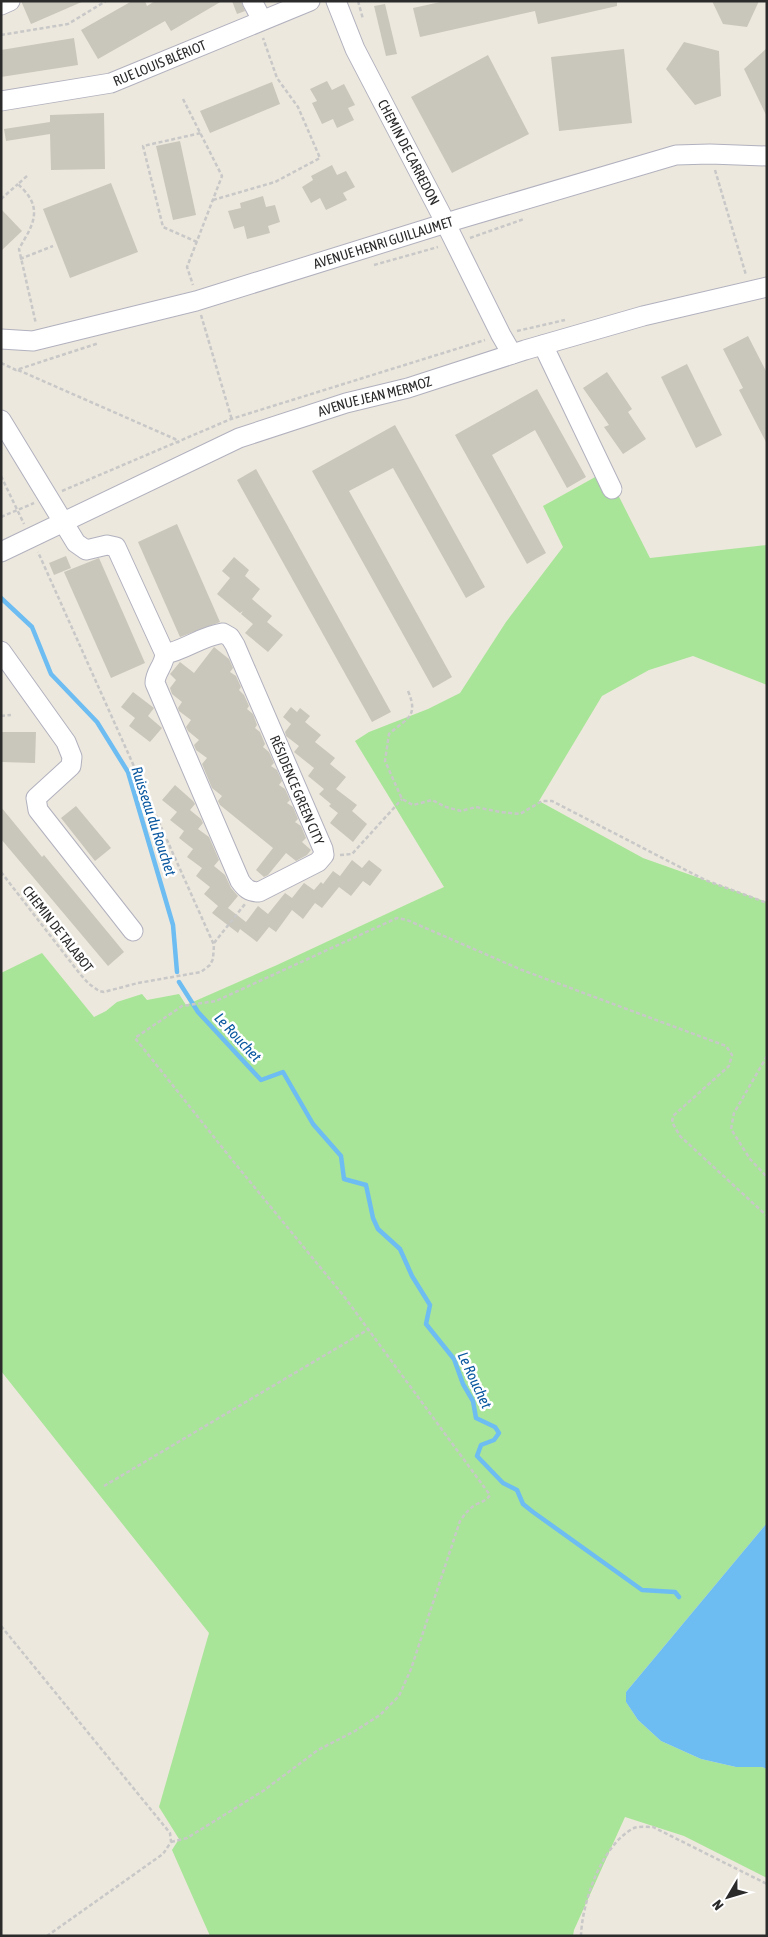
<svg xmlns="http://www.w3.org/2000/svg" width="768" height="1937" viewBox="0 0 768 1937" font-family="'Asap Condensed',sans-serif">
<rect width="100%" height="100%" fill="#ede8dd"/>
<path fill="#a8e598" d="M606,471l44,87 117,-13v140l-74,-29 -44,14 -47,26 -63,105 104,57 124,44v621l-141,169v10l12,18 23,21 40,18 35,8h26l5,2v109l-83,-42 -59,-19 -51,113 -1,6h-363l-38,-86 7,-11 -20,-32 50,-174 -208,-262v-398l41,-20 52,64 12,-6 11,-9 25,-8 5,6 32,-6 7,11 91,-40 167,-78 -89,-146 14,-9 59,-23 32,-16 46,-71 57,-75 -20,-41z"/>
<path fill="#6dbdf2" d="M767,1523v246l-5,-2h-26l-35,-8 -40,-18 -23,-21 -12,-18v-10z"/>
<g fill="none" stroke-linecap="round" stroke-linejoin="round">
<g stroke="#6dbdf2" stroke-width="4.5">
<path d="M1,598l31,29 19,47 46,48 31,50 45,153 4,47"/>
<path d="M179,982l19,30 63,68 22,-8 30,52 28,32 3,23 22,6 7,33 5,11 22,20 12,27 18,29 -4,19 28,35 9,25 10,17 3,17 19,9 4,6 -5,7 -13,5 -4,11 26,27 14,7 6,14 10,8 109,78 33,2 4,5"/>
</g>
</g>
<g fill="#c9c6bb">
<path d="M21,1h63l-53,23z"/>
<path d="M132,1h13l2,5 8,-5h67l-51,30 -6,-10 -67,38 -17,-29z"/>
<path d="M232,1h9l4,10 -8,3z"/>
<path d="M445,1h172v5l-79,18 -3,-13 -115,26 -7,-29z"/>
<path d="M712,1h47l-12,26 -24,-3z"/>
<path d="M385,4l12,50 -11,2 -12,-50z"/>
<path d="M74,38l4,27 -77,12v-27z"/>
<path d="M684,42l35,9 2,45 -26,9 -29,-36z"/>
<path d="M767,48v69l-23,-48z"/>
<path d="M624,49l8,74 -73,8 -8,-74z"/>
<path d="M488,55l41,79 -77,39 -41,-76z"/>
<path d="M327,81l5,9 12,-6 11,21 -7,3 6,12 -17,8 -4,-9 -11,5 -10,-21 5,-2 -7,-12z"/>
<path d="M272,82l8,22 -70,29 -10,-22z"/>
<path d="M104,113l1,56 -54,1 -1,-36 -44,7 -2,-12 46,-7v-7z"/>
<path d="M180,141l16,74 -23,5 -17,-74z"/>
<path d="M332,165l5,10 9,-4 9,16 -12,6 4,7 -21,10 -6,-12 -9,5 -9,-16 11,-7 -2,-4z"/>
<path d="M111,183l27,69 -68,26 -27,-69z"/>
<path d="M263,196l3,11 9,-2 5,17 -12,4 2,7 -23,6 -3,-13 -10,3 -6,-18 13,-3 -1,-5z"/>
<path d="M1,209l21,22 -21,20z"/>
<path d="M748,336l19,37v71l-28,-54 4,-2 -20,-39z"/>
<path d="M687,364l35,71 -26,13 -35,-71z"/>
<path d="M607,372l25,37 -4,3 18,27 -23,15 -19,-27 5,-2 -26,-37z"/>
<path d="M537,389l49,88 -19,11 -32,-58 -43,25 54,98 -19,11 -72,-129z"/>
<path d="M395,425l90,162 -19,11 -73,-130 -44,23 103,186 -19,11 -121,-217z"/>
<path d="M256,469l135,243 -19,10 -135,-242z"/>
<path d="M177,524l43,98 -40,15 -42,-95z"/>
<path d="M66,556l5,12 -17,7 -5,-12z"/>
<path d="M234,557l15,13 -4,6 15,13 -8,10 20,17 -5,6 16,13 -15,17 -23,-19 8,-9 -12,-10 2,-3 -3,2 -23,-19 13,-16 -8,-7z"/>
<path d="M99,558l46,105 -34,15 -47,-106z"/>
<path d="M214,647l15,12 4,9 -3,4 6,4 5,11 -2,3 5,5 5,11 -2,3 6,5 4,11 -2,3 5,4 5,12 -2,3 6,5 5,11 -3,3 6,4 5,11 -3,4 6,4 5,11 -3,3 6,4 5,12 -3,3 6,4 5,12 -4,4 9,8 -4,5 -11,6 -10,-8 -18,22 -4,2 -8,-7 17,-22 -53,-43 -2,-4 4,-5 -10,-8 -10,-24 5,-6 -11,-8 -2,-5 5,-5 -11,-9 -2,-4 5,-7 -12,-9 -1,-3 4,-6 -10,-8 -2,-6 6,-8 -6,-6 10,-12 14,11z"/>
<path d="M133,692l21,16 -6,8 14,12 -12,14 -21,-16 6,-8 -14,-11z"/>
<path d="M291,707l6,5 3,-4 10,8 -5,6 16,13 -6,7 20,16 -5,6 16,13 -10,12 21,16 -5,6 15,13 -14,18 -23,-19 8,-10 -9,-7 2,-2 -12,-10 5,-5 -16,-13 6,-8 -20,-16 5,-6 -13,-10 -1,-4 6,-8 -8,-7z"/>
<path d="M1,732h35l-1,31 -34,-1z"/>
<path d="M175,785l18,16 2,3 -5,6 11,9 2,4 -5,6 11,8 10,23 -5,6 11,9 6,13 7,8 -10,12 18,14 12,-16 10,8 17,-21 7,5 12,-15 10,7 7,-8 2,2 10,-13 7,5 12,-16 10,8 7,-8 13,10 -12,16 -7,-5 -12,15 -12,-9 -17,21 -7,-5 -12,16 -11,-9 -16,22 -7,-5 -12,15 -17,-13 -2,4 -26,-20 6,-7 -14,-12 6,-7 -14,-11 6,-8 -15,-11 6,-8 -14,-11 5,-7 -14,-11 7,-8 -15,-12z"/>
<path d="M76,806l35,42 -16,13 -34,-43z"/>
<path d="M1,807l41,50 2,-2 80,97 -16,14 -107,-127z"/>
</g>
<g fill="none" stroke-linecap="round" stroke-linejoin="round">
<g stroke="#b1b1bf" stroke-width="21">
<g id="minor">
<path d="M252,1l10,19"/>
<path id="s1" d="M336,1l19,48 86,165 60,121 11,19"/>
<path d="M1,5l9,-4"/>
<path id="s2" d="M1,101l110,-18 199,-82"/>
<path id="s3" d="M1,339l32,2 163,-40 263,-82 217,-64 34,-1 57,2"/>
<path d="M543,345l69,144"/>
<path d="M1,420l75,123 10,7 21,-5 9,2 49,107"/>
<path id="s4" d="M1,552l238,-114 107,-35 62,-15 117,-38 118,-34 124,-29"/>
<path d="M223,633l7,4 5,8 88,204 1,6 -6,7 -59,30c-10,0 -14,-4 -19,-11l-85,-198c0,-11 9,-17 10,-29 20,-4 37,-18 58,-21z"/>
<path d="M1,651l65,91 6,15 -1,9 -35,32 2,12 95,121"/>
</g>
</g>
<g stroke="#c8c8c8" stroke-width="2.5" stroke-dasharray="4 2.5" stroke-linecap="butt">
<path d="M358,1l5,18"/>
<path d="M1,35l67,-11 38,-23"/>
<path d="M183,99l39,77 -35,91 6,18"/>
<path d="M715,170l31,105"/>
<path d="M27,176l-9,8c4,4 10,10 13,16 9,18 -4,34 -12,49l17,75"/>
<path d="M1,199l17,-15"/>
<path d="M213,200l62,-18 45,-24 -22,-51 -21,-29 -14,-40"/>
<path d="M470,238l54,-19"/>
<path d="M197,242l-34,-15 -20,-81 58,-13"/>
<path d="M20,259l33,-13"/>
<path d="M374,265l64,-18"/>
<path d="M201,315l31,105"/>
<path d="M517,331l48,-11"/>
<path d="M1,363l15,7 83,-27"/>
<path d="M18,370l157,69 4,4"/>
<path d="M1,476l23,48"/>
<path d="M62,491l169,-72 254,-79"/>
<path d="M1,517l33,-14"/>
<path d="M408,691c11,26 -1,27 -19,43l-4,27 17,38 11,6 19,-5 14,7 15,4 15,-4 24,5 20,2 22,-13h10l153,79 62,23"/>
<path d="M1,716l10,-1"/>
<path d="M340,855l12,-1 50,-55"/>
<path d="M1,872l79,102 9,10 10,7 5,1 34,-9 63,-11 9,-7 3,-6 1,-14 -176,-393"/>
<path d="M214,943l31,-39"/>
<path d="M767,1056l-33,57 -3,16 19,30 17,18"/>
<path d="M104,1486l265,-157"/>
<path d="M1,1626l169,207 1,9 -8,12 -116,82"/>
<path d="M171,1842l16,-4 76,-47 55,-41 37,-19 25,-16 19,-19 12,-27 49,-148c5,-7 9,-13 17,-17 6,-3 9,-3 13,-9l-147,-200 -110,-134 -98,-123 47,-32 34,-5 181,-83 10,2 115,50 204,76 6,9 -3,11 -56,50 -1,6 8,14 87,80"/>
<path d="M581,1936c1,-34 21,-92 53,-108 5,-2 13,-1 19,-1l114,57"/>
</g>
<use href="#minor" stroke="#fff" stroke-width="19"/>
</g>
<g text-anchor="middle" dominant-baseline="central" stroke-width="5" stroke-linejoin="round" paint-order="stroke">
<g font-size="14" fill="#2b2b2b" stroke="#fff">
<text stroke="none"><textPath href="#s2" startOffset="164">RUE LOUIS BLÉRIOT</textPath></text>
<text stroke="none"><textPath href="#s1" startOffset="168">CHEMIN DE CARREDON</textPath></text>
<text stroke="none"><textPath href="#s3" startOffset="396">AVENUE HENRI GUILLAUMET</textPath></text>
<text stroke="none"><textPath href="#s4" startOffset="406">AVENUE JEAN MERMOZ</textPath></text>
<text transform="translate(297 790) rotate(67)">RÉSIDENCE GREEN CITY</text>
<text transform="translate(58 929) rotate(52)">CHEMIN DE TALABOT</text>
</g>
<g font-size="15" font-style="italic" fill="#0a58a0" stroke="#fff">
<text transform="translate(154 821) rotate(72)">Ruisseau du Rouchet</text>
<text transform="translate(238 1037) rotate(47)">Le Rouchet</text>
<text transform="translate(475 1380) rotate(65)">Le Rouchet</text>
</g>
</g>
<rect width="768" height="1937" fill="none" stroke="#2b2b2b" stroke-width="5"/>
<g transform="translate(728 1897) rotate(232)" stroke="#ffffff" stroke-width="4" paint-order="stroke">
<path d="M0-4L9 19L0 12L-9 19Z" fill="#2b2b2b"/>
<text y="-8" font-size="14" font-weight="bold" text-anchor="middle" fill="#2b2b2b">N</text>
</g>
</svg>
